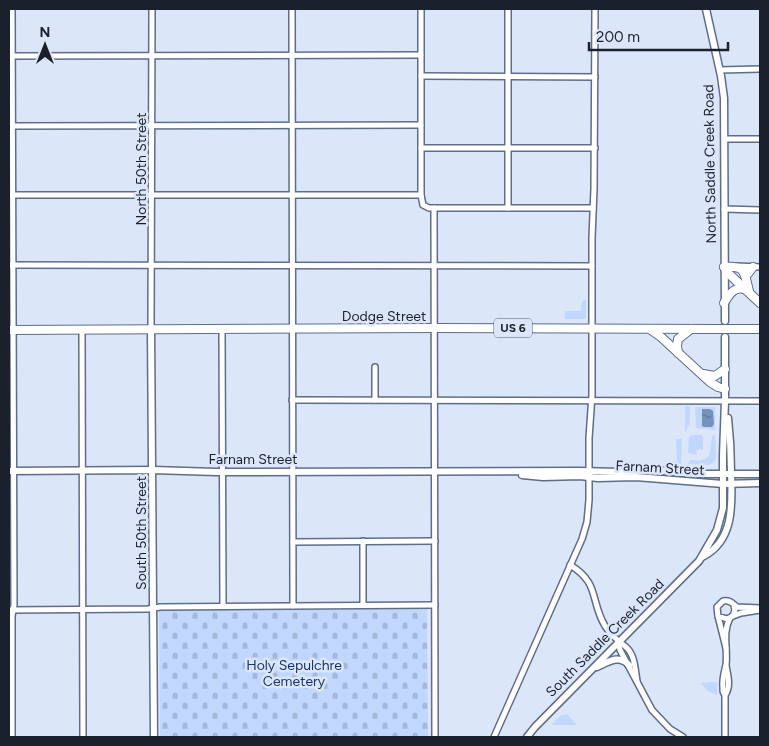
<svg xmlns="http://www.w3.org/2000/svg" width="769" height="746" viewBox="0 0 769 746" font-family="Figtree,sans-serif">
<defs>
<pattern id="cemetery-stones" width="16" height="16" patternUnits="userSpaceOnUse" patternTransform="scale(1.25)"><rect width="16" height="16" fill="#c1d7fd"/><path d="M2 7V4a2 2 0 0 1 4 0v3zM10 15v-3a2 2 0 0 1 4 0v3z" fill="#a5b8d9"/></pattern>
<pattern id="water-ripples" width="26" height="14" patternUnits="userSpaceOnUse" patternTransform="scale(1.25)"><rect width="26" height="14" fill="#7791bd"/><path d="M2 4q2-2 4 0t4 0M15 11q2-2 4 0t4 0" fill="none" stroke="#61769a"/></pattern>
</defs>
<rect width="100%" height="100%" fill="#dbe6f9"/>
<g fill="#c1d7fd">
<path d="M586,300v19h-21v-8h16l1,-10z"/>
<path d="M685,406l5,1v16l-5,10z"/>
<path d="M695,407h20v23l-19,-2z"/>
<path d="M693,435h8l2,2v13l-3,-1 -4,2 1,4 -6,-1 -3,-2 1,-15z"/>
<path d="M713,435h2l1,23 -2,4 -5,3 -21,-1 2,-4c3,0 9,1 12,0 12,-2 7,-18 11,-25z"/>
<path d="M676,439h6l-1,25 -3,2 -11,-1v-4h10z"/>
<path d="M712,682h5v13l-10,-4 -6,-8z"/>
<path d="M567,714l10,11h-26l9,-9z"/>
</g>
<path fill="url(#cemetery-stones)" d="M427,609l1,128h-268l-1,-127z"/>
<path fill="url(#water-ripples)" d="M702,409h8l3,2 1,13 -2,3h-8l-2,-1z"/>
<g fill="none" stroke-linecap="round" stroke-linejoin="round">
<g stroke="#5e6d89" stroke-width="8">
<g id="minor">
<path d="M292,9l1,597"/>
<path d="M421,9v186l2,10 6,3h164"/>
<path d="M9,56l412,-1"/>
<path d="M720,70l40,-1"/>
<path d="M421,76l174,1"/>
<path d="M9,126l412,-1"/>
<path d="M725,139h35"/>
<path d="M421,148h174"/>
<path d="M9,195h412"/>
<path d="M434,208l1,529"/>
<path d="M508,208v-199"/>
<path d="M724,209l36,1"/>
<path d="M9,265l583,1"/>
<path d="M737,266l23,1"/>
<path d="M151,329l1,-320"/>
<path d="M222,329l1,277"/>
<path d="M82,330l1,407"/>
<path d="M375,367v33"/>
<path d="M292,400l468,1"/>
<path d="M363,541v64"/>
<path d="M293,542l142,-1"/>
<path d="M570,565c30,18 20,36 35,61 6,10 14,15 22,22 8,8 8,22 10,33"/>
<path d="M734,605c2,7 0,12 -7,14l-9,-3 -1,-9 6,-6c7,-1 9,2 14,6l23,1"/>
<path d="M9,610l139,-1 12,-2 275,-2"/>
<path d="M718,616l8,32"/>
<path d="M733,616l8,-3 19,-3"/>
<path d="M618,642l2,8 32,60 18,19 13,8"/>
<path d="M725,695c6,-8 3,-19 1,-29"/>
<path d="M12,737v-121l2,-11 -2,-596"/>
<path d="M494,737l88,-198 5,-17 2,-22v-62l3,-43v-157l2,-49 1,-180"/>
<path d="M725,737v-42c-2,-3 -2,-3 -2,-7 -1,-8 1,-15 3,-23 2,-15 -4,-33 4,-47"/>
</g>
</g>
<g stroke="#5e6d89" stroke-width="9">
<g id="major">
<path d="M706,9l15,67 3,22 1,223"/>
<path d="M151,329l3,408"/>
<path d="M9,471l144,-1 63,2 364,-1 39,1 35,-2 40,4h66"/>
<path d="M522,475l21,2 37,-1 18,2 38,-1 87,7 37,-1"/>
<path d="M702,557c33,-16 30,-54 29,-85 0,-19 -1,-36 -3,-54"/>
<path d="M597,667c11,-5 22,-13 32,-2"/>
<path d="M527,737l8,-10 164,-166 18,-31 6,-22v-53l2,-54v-64"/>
</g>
</g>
<g stroke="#5e6d89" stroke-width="10">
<g id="highway">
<path d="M724,267l5,7 31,29"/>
<path d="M724,267c22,-2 20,5 25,24"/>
<path d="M746,276l7,-9"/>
<path d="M724,303c6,-10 11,-18 23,-13"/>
<path d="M736,329h24"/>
<path d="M9,330l426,-2 279,1"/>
<path d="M651,330l10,7 49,45 8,5 7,2"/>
<path d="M678,353l-1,-7 1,-7 13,-10"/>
<path d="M703,374l12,2 10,-7"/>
</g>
</g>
<use href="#minor" stroke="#fff" stroke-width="5"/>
<use href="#major" stroke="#fff" stroke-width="6"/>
<use href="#highway" stroke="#fff" stroke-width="8"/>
<g stroke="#5e6d89" stroke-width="10" stroke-linecap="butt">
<path id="highway-bridge" d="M714,329h22"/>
</g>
<use href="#highway-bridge" stroke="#fff" stroke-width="8"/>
</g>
<g text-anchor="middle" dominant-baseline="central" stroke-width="5" stroke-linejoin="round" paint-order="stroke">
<rect fill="#dbe6f9" stroke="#555c6a" stroke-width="1" x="494" y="318.5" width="38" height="19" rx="4"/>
<g font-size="12" font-weight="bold" fill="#1b212c">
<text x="513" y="328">US 6</text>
</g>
<g font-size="14" fill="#1b212c" stroke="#dbe6f9">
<text transform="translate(710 164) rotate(-91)">North Saddle Creek Road</text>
<text transform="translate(141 169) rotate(-90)">North 50th Street</text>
<text x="384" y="316">Dodge Street</text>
<text x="253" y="459">Farnam Street</text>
<text transform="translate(660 468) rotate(3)">Farnam Street</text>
<text transform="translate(141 533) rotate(-90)">South 50th Street</text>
<text transform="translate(605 638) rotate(-45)">South Saddle Creek Road</text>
</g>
<g font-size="14" fill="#17356c" stroke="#dbe6f9">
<text x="294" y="665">Holy Sepulchre<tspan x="294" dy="16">Cemetery</tspan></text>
</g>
</g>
<rect width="769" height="746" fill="none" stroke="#1b212c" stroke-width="20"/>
<g transform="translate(45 45)" stroke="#dbe6f9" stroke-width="4" paint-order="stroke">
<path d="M0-4L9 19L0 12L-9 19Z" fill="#1b212c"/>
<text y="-8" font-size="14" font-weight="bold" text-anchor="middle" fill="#1b212c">N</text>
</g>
<path d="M589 42v8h139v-8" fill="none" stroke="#1b212c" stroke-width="2.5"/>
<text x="596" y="42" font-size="15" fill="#1b212c" stroke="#dbe6f9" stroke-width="4" paint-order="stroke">200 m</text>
</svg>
